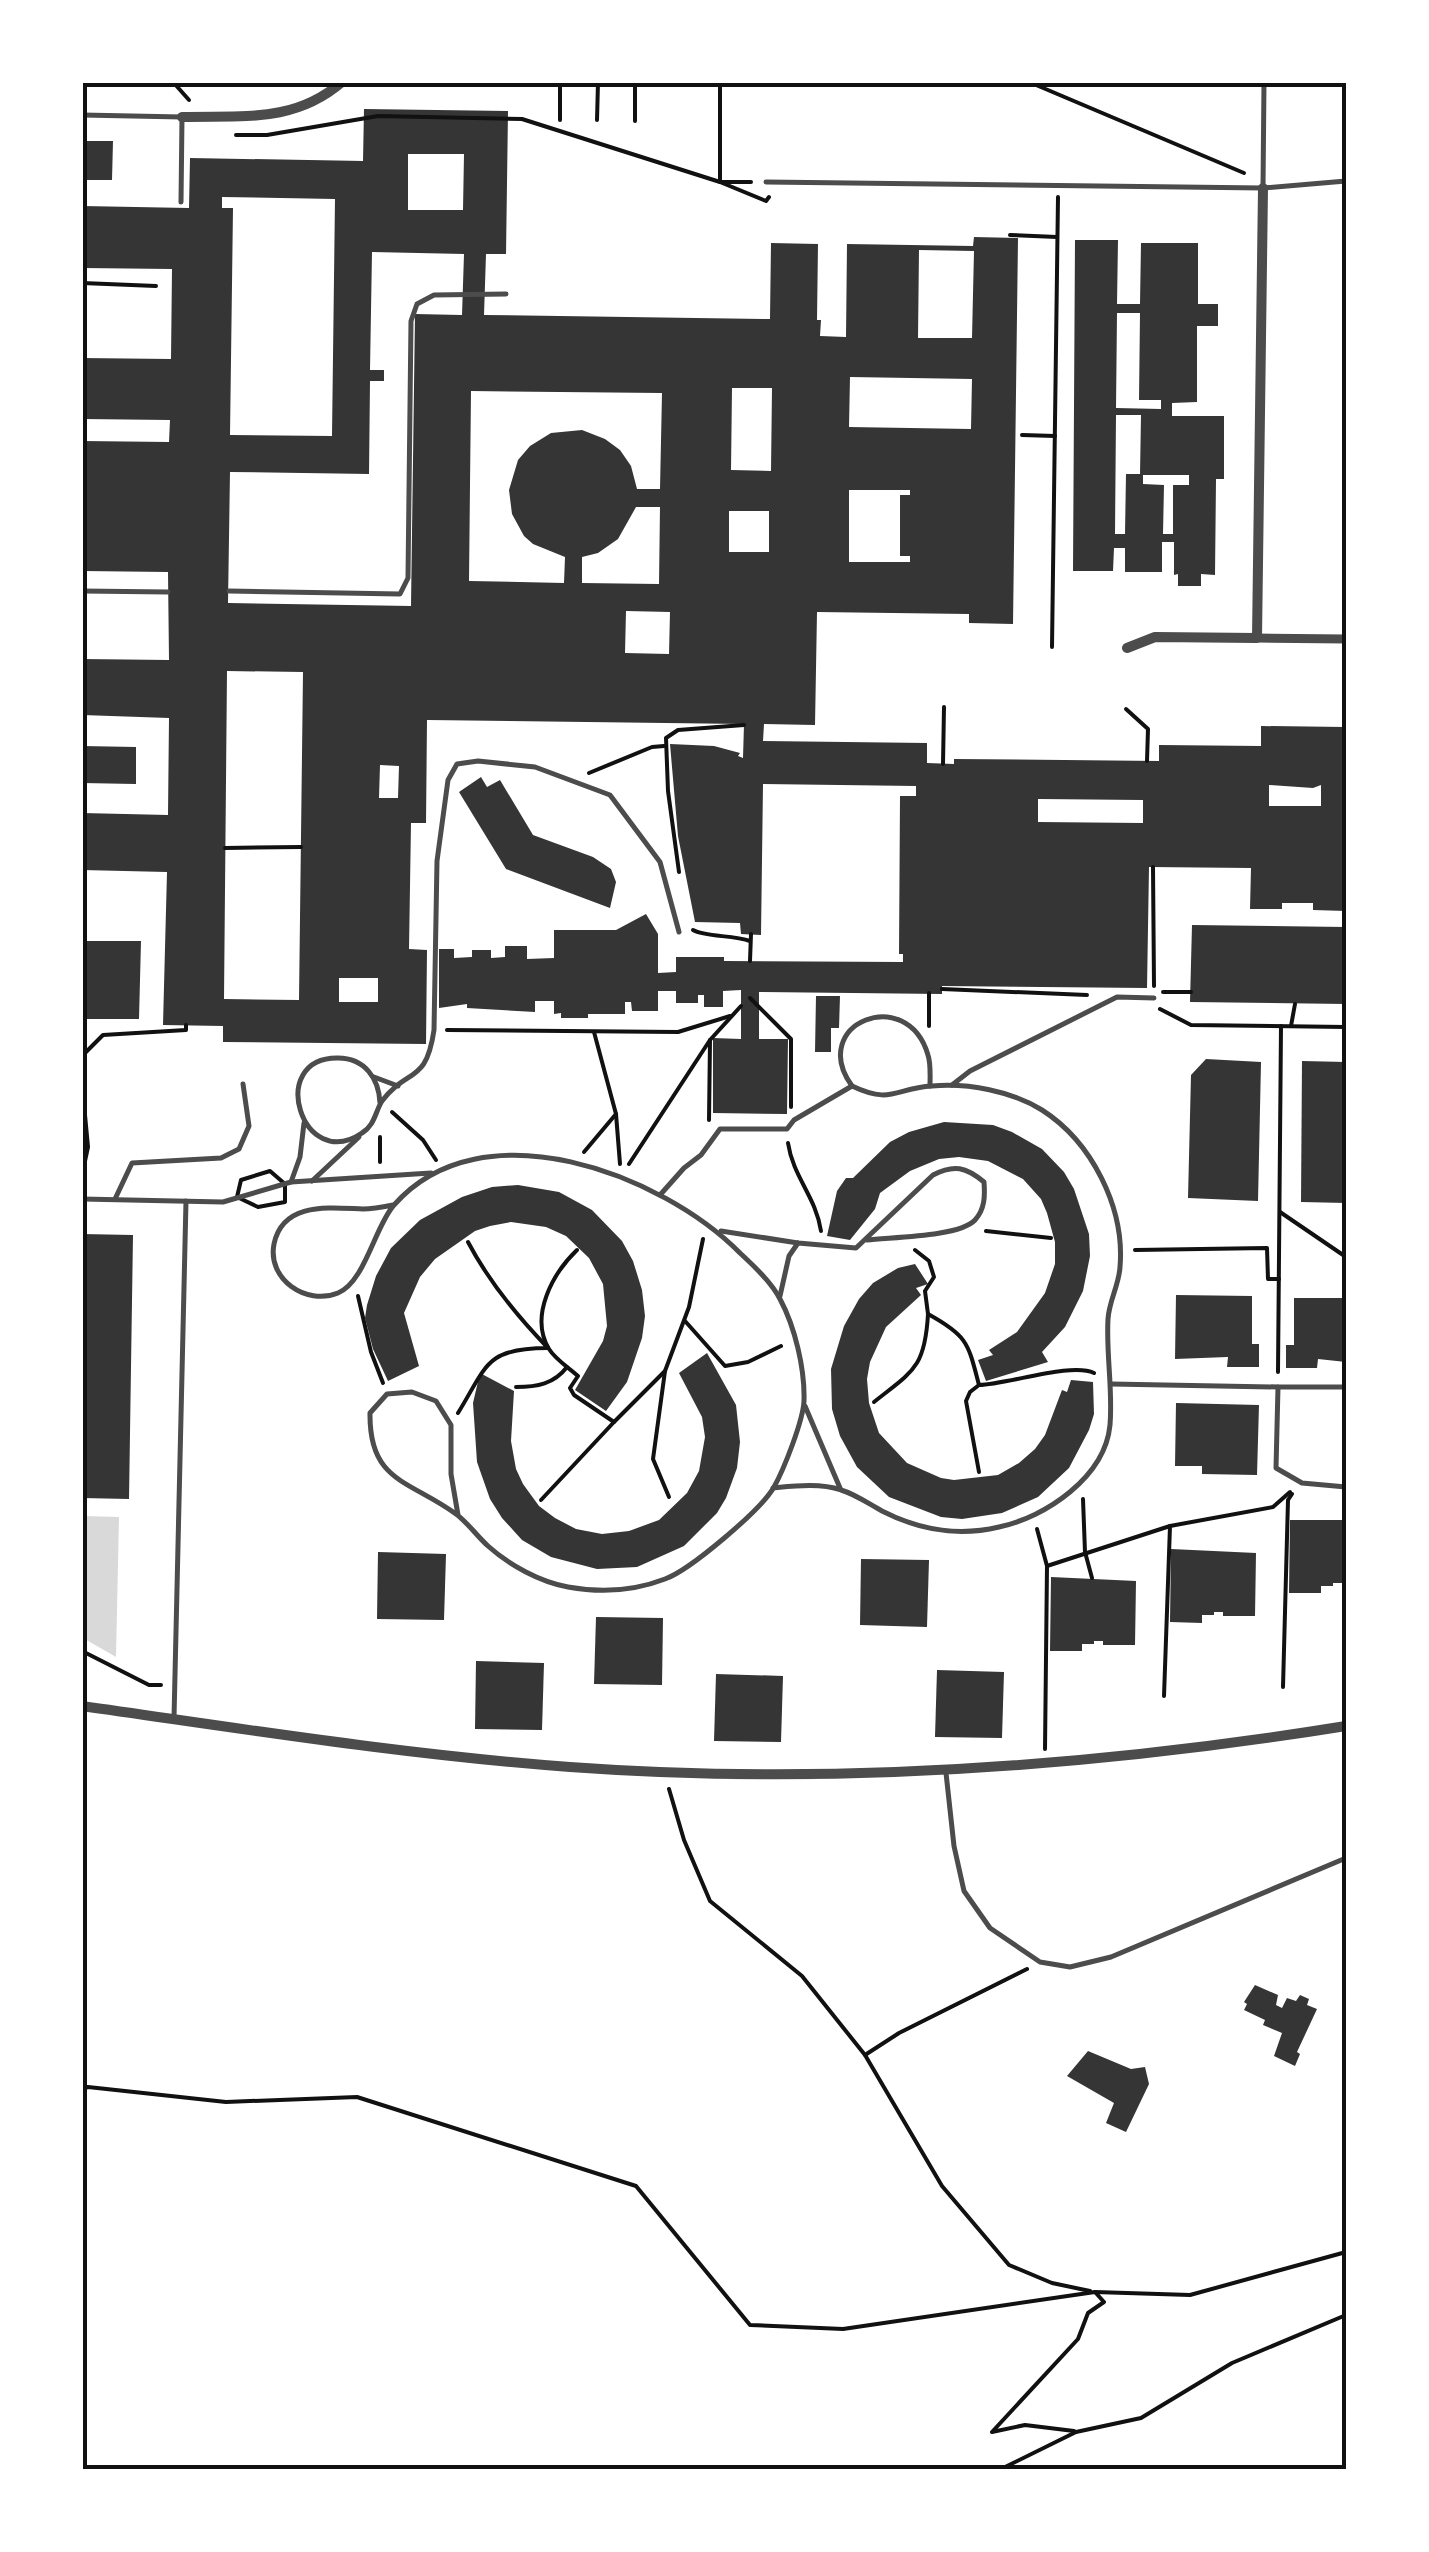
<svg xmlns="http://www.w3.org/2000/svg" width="1429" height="2552" viewBox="0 0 1429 2552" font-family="Overpass,sans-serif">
<rect width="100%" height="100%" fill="#fff"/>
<path fill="#d9d9d9" d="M83,1516l36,1 -3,140 -33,-19z"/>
<g fill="#353535" fill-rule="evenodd">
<path d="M364,109l144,2 -2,143h-20l-2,61 286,4 1,-76 47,1 -1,76h4l-1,16 26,1 1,-93 126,2 1,-9 44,1 -5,386 -44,-1v-9l-152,-2 -2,113 -51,-1 -1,17 164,2v20l27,1v-5l205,2v-16l102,1v-20l84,1 1,184 -33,-1v-7h-31v6h-32l1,-41 -102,-1 -2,121 -205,-2v8l-183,-2v47h29l-1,75 -74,-1v-75l28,1v-49l-18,1v16h-19v-12h-6v8h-22v-12h-18v20h-26l-1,-9h-6v12h-37v4h-27v-5l-7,1v-13h-19v11l-68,-4v-4l-28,4v-59h15v9l18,-1v-7h19v8l14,-1v-11h22v13l27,-1v-28h62l30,-16 12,20v39l18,-1v-15h48v4l179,1v-8h-4l1,-158h16v-10l-153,-2 -2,151 -20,-1 -1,-11 -45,-1 -17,-86 -8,-92 44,2 26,7 -2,3 5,2 1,-34 -317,-4 -1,103h-15l-2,126 18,1 -1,94 -203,-2v-16l-60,-1 4,-153 -85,-2v-57l86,2 1,-97 -87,-3v-56l87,1 -1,-88 -86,-1v-130l87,1 1,-22 -88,-1v-61l89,1 1,-90 -90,-1v-62l107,2 1,-50 173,3zM408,154h56l-1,56h-55zM222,197l113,2 -3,237 -102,-1 3,-227h-11zM919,250l55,1 -2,87h-54zM372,252l92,2 -2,61 -47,-1 -4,292 -183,-3 2,-131 139,2 1,-93h14v-11h-14zM850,377l122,2 -1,50 -122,-2zM732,388h40l-1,83 -40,-1zM471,391l191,2 -2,96h-23l-6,-23 -11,-16 -15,-11 -23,-9 -31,3 -21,13 -12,14 -9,30 3,24 12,22 9,8 32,13 -1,26 -95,-2zM849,490h61v5h-10v61h10v6h-61zM636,507h24l-1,77 -77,-1v-26l16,-4 20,-14zM729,511h40v41h-40zM626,611l44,1 -1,42 -44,-1zM227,671l76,1 -4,328 -75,-1zM380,765l19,1 -1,32h-19zM1269,785l44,3 8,-3v21h-52zM1038,799l105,1v23l-105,-1zM339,978h39v24h-39z"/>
<path d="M82,141h31l-1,39h-30z"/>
<path d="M1075,240h43l-1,64h23l1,-61h57v61h20v22h-21v76l-25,1v13h52v63h-8l-1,96 -14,-1v12h-23v-12l-4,1v-33h-12v30h-37v-24h-11l-1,23h-40zM1117,313h23l-1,87h22v9l-45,-1zM1116,415h25l-1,59h-14l-1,60h-10zM1143,475h46v10h-16v49h-10l1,-49 -21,-1z"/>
<path d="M82,746l54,1v37l-54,-1z"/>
<path d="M481,777l6,10 13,-7 33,55 60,22 18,12 5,13 -6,26 -104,-39 -47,-77z"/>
<path d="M1192,925l154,2v77l-156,-2z"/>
<path d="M82,941h59l-2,78h-57z"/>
<path d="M816,996h24l-1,32h-8v24h-16z"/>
<path d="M1206,1059l55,3 -3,139 -70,-3 3,-123z"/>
<path d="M1302,1061l44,1v141l-45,-1z"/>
<path d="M944,1122l49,3 19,7 30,17 22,23 10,17 15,45 1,22 -7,35 -18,36 -23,25 6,10 -62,19 -8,-21 15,-5 -4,-5 28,-18 28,-39 10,-29v-22l-8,-29 -6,-14 -18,-20 -35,-18 -29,-4 -20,2 -29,12 -30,22 -5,16 -25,31 -23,-4 10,-45 9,-13h7l37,-36 19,-10z"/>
<path d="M518,1185l41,7 33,18 30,31 11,20 9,29 3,26 -3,22 -15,44 -21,29 -31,-21 28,-49 4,-15 -4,-42 -14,-26 -23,-22 -20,-9 -35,-5 -21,4 -15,5 -40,28 -15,18 -16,36 15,53 -31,15 -15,-32 -8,-31 2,-13 9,-29 15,-28 29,-28 42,-23 30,-10z"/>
<path d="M82,1234l51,1 -4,264 -47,-1 5,-127h-5l5,-86h-5z"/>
<path d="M915,1264l13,20 -12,4 5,7 -35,32 -16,35 -3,17 2,24 10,30 28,30 34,15 13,2 44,-5 21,-12 16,-14 10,-14 17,-45 5,2 4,-12 22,2 1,32 -5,16 -20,38 -31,29 -36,16 -40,6 -21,-2 -52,-20 -32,-30 -17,-31 -8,-27 -1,-40 13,-43 15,-27 14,-16 25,-15z"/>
<path d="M1176,1295l76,1v48h7v23h-32l1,-10 -53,2z"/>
<path d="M1294,1298h52v64l-28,-3 -1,9h-31v-23h8z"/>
<path d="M707,1353l29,52 4,37 -3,26 -11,30 -9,15 -33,33 -47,21 -40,2 -46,-12 -29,-17 -20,-22 -12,-19 -13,-37 -4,-59 7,-30 34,18 -3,50 5,28 7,15 16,22 16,12 21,11 26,5 27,-3 30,-11 28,-27 12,-22 6,-34 -3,-20 -23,-44z"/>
<path d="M1176,1403l83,2 -2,70 -55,-1v-8h-27z"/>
<path d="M1290,1520h54l2,3v64h-3v-4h-10v3h-12v7h-32z"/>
<path d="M1171,1549l85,4 -1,63h-32v-4h-9v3h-12v8l-32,-1z"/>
<path d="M378,1552l68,2 -2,66 -67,-1z"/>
<path d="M861,1559l68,1 -2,67 -67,-2z"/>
<path d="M1051,1577l85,4 -1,64h-32v-4h-9v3h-12v7h-32z"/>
<path d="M596,1617l67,1 -1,67 -68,-1z"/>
<path d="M476,1661l68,2 -2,67 -67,-1z"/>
<path d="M937,1670l67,2 -2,66 -67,-1z"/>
<path d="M716,1674l67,2 -2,66 -67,-1z"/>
<path d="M1255,1985l23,10 -2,10 6,3 5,-10 9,3 4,-6 9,4 -2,6 10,4 -20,43 3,2 -5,12 -21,-10 8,-23 -19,-8 2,-5 -21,-10 3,-6 -3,-2z"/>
<path d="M1088,2051l43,18 14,-2 4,17 -23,48 -20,-9 8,-20 -47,-27z"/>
</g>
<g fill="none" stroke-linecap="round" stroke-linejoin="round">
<g stroke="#111" stroke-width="4">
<path d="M173,82l16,18"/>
<path d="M720,82v100h31"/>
<path d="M1029,82l215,91"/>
<path d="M560,120v-38"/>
<path d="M597,120l1,-38"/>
<path d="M635,121v-39"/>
<path d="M236,135h31l111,-19 144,3 198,63 46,19 3,-4"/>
<path d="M1010,235l47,2"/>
<path d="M82,283l74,3"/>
<path d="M1022,435l33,1"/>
<path d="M1052,647l6,-450"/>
<path d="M1126,709l22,20 -1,32"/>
<path d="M943,764l1,-57"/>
<path d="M589,773l63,-26 12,-1"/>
<path d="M225,848l76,-1"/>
<path d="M1153,867l1,119"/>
<path d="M679,872l-11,-81 -2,-53 12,-8 66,-5"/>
<path d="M693,930c12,7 40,5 57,11"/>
<path d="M750,961l1,-27"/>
<path d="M942,989l145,6"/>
<path d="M1163,992h28"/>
<path d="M929,993v33"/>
<path d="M750,998l41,41v68"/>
<path d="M1160,1009l31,16 155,2"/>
<path d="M1291,1026l4,-22"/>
<path d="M447,1030l231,2 52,-16"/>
<path d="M594,1032l22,82 4,50"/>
<path d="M82,1056l21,-21 83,-5v-5"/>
<path d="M82,1083l6,64 -6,28"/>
<path d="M392,1112l31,28 13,20"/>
<path d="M709,1120l1,-80"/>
<path d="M788,1143c5,34 28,54 33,88"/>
<path d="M584,1152l32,-38"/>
<path d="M380,1162v-25"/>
<path d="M629,1164l81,-124 31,-34"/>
<path d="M270,1171l15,13v18l-27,5 -21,-10 4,-17z"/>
<path d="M1280,1212l66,45"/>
<path d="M986,1231l65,7"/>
<path d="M577,1250c-24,23 -48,66 -28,99 6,10 20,19 29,27l-8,12 4,7 40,27 51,-51 24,-64 14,-68"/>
<path d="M915,1250l14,11 5,16 -9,14 3,23c40,22 40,29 51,71 30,-1 93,-23 115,-12"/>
<path d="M1135,1250l132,-2 1,31h11"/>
<path d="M358,1296l13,56 12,31"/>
<path d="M685,1321l40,45 23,-4 33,-16"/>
<path d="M665,1371l-12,88 16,38"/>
<path d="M1278,1372l3,-346"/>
<path d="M516,1387c21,0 38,-3 51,-20"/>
<path d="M874,1402c39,-31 51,-34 54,-88"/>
<path d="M458,1413c29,-47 27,-65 90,-65 -32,-33 -59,-66 -80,-106"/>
<path d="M979,1472l-13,-71 4,-9 9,-7"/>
<path d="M1083,1499l2,53 7,26"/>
<path d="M541,1500l73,-78"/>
<path d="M1037,1529l10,37 -2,183"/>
<path d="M1047,1566l123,-40 103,-19 17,-15"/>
<path d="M82,1651l67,34h12"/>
<path d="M1283,1687l5,-187 4,-6"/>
<path d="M1164,1696l6,-170"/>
<path d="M669,1789l15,51 26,61 92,75 63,79 77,131 67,79 43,18 38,8"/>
<path d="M865,2055l34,-22 128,-64"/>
<path d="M82,2089l6,-2 138,15 131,-5 279,89 114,139 93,4 252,-37 95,3 156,-43"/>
<path d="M1074,2431l-49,-6 -33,7 86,-93 10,-26 16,-11 -9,-10"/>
<path d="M999,2470l77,-38 65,-14 91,-55 114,-48"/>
</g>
<g stroke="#4c4c4c" stroke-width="5">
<path d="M82,115l100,2 -1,85"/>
<path d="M766,182l497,6 83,-7"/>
<path d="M1263,188l1,-106"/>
<path d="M82,591l86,1"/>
<path d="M229,591l171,3 8,-16 3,-257 6,-17 17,-9 72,-1"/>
<path d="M374,1077l24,9"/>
<path d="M952,1085l18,-14 147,-74 37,1"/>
<path d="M852,1086c-45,-62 55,-103 76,-31 3,9 2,21 2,31"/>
<path d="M380,1103c-1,-24 -15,-45 -42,-45 -72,-1 -36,116 24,75 13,-8 13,-21 20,-32 26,-34 44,-16 52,-71l3,-169 11,-81 9,-16 21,-3 57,6 75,28 50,67 19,70"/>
<path d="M312,1181l47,-44"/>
<path d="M291,1182l9,-25 4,-34"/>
<path d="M660,1195l24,-27 17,-13 19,-26h67l7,-9 58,-34c40,19 43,2 80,0 37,-3 79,5 110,24 50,32 83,98 78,157 -1,18 -11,34 -12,52 -2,35 5,71 2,106 -5,52 -64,92 -111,102 -42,10 -80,3 -117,-16 -13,-7 -27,-17 -41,-21 -21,-7 -46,-4 -68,-2"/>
<path d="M82,1199l141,3 68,-20 140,-9"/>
<path d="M115,1199l17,-36 89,-5 18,-9 10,-23 -6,-42"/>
<path d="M393,1205c-10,2 -20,4 -30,4 -32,-1 -80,-8 -89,35 -7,35 32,62 64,49 27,-11 37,-67 56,-88 88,-100 268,-31 346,48 14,13 31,29 40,46 15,28 25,70 24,102 -1,20 -20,68 -30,86 -13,23 -84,83 -109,92 -31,12 -64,14 -97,8 -28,-5 -59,-22 -80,-41 -11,-10 -20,-23 -32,-32 -47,-34 -87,-32 -86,-101l17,-19 25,-2 24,9 15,24v49l7,41"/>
<path d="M721,1231l77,12 58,5 77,-73c21,-11 33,-8 51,7 1,14 1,27 -9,38 -16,17 -83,17 -108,20"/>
<path d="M780,1296l9,-40 9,-13"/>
<path d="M1111,1384l167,3"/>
<path d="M1346,1387h-68l-2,81 26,15 44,4"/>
<path d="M805,1406l35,82"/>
<path d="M174,1718l12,-517"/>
<path d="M946,1773l8,73 10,45 26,37 50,34 30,5 41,-10 235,-99"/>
</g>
<path stroke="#4c4c4c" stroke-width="9" d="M1257,638l89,1"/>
<g stroke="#4c4c4c" stroke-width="10">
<path d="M182,117c59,-2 111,7 160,-35"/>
<path d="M1127,648l28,-11 102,1 6,-450"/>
<path d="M82,1706c163,23 324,49 488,61 259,19 521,0 776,-41"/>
</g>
</g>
<rect width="1429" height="2552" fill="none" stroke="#ffffff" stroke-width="170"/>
<rect x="85" y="85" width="1259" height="2382" fill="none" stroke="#111" stroke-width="4"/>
</svg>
